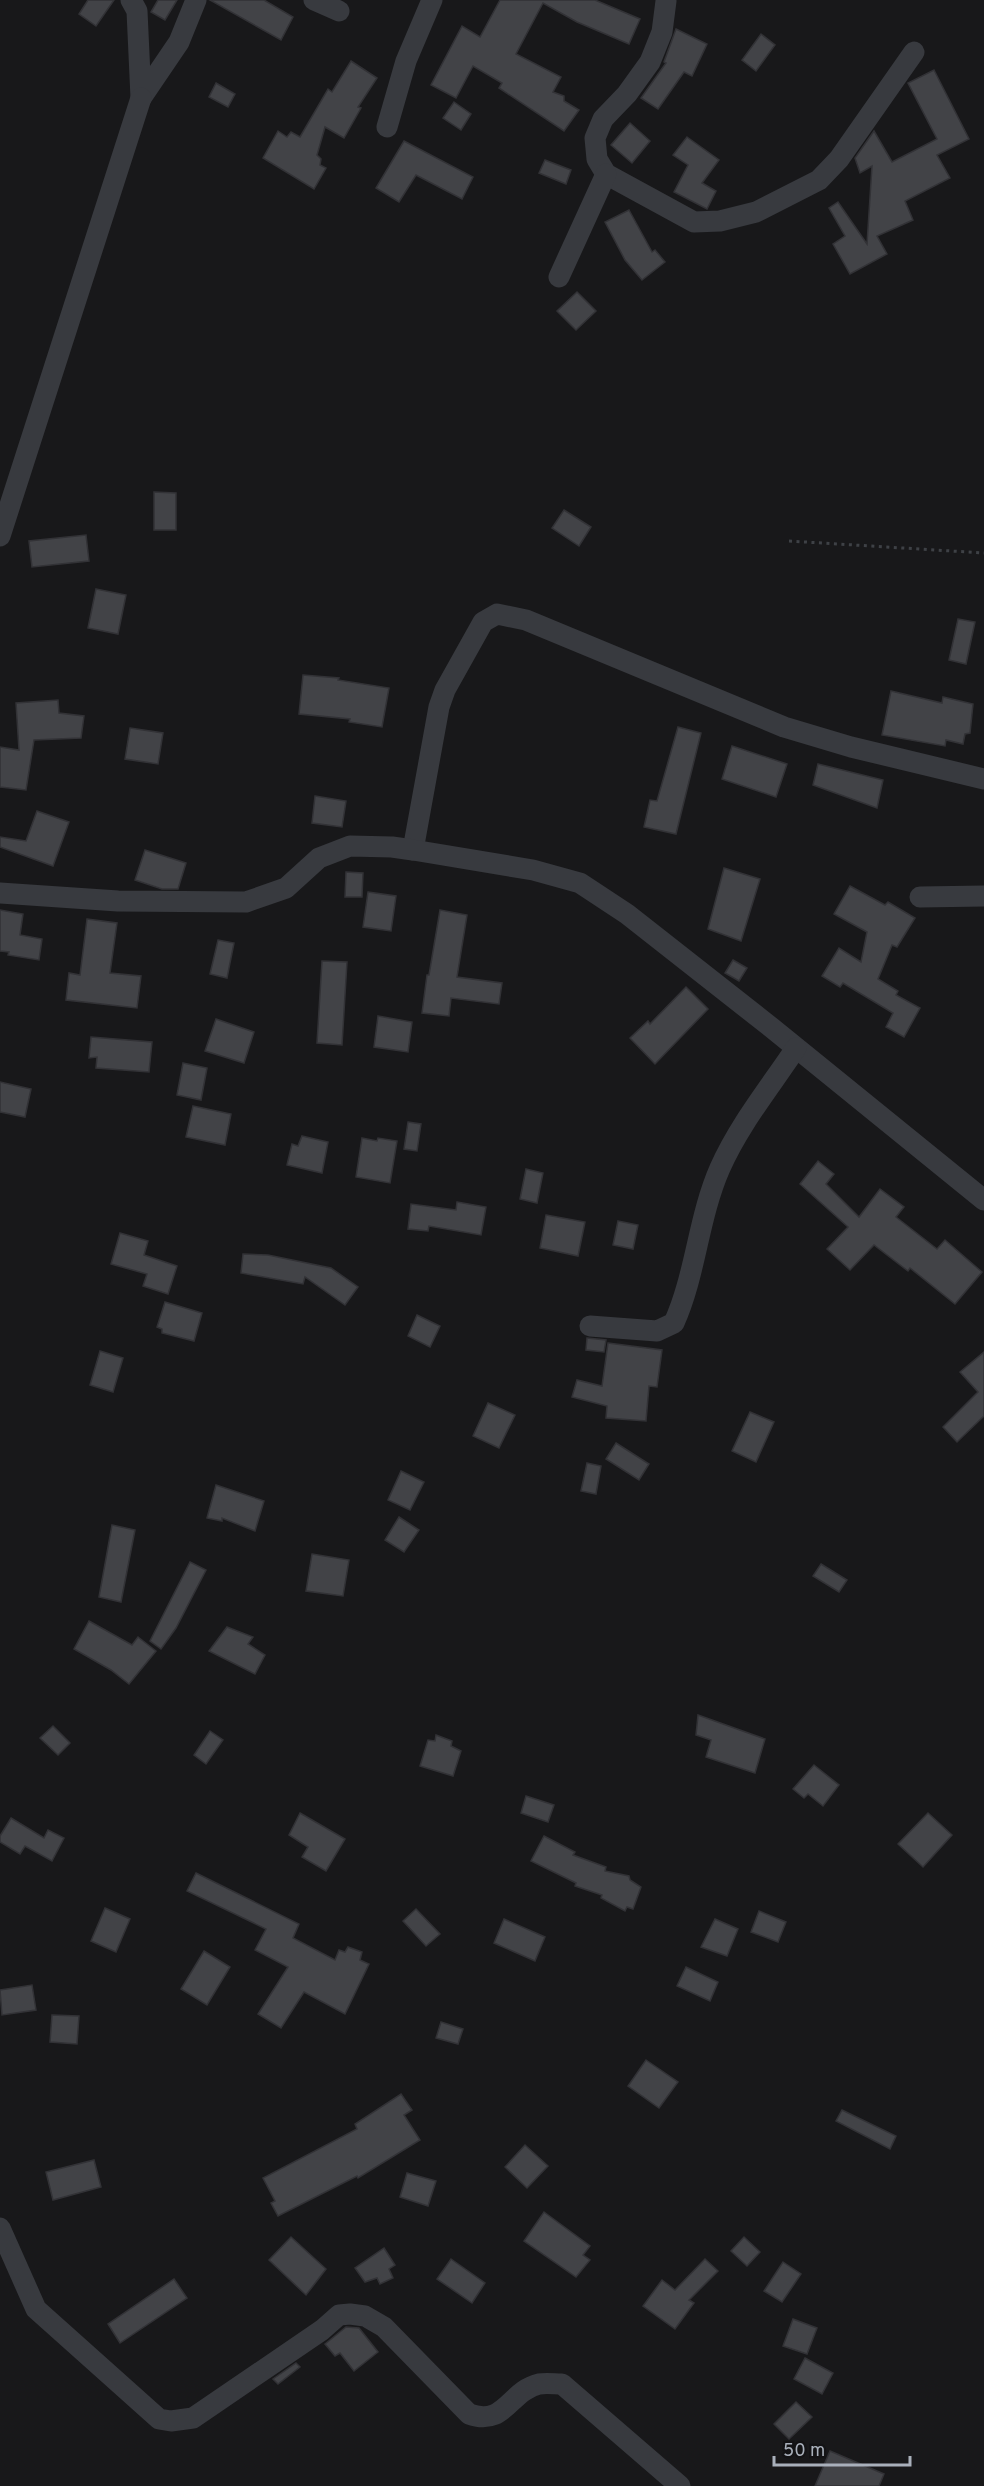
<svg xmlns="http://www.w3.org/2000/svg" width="984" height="2486" viewBox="0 0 984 2486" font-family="Overpass,sans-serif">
<rect width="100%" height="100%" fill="#18181a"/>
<g fill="#424347" stroke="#323236" stroke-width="1.5">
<path d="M88,0h26l-18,26 -17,-12z"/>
<path d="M158,0h19l-12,20 -14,-8z"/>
<path d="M210,0h54l29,17 -12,23z"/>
<path d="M500,0h95l45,19 -11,25 -52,-22 -34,-19 -27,51 45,23 -8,15 11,4v5l15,9 -15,21 -65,-43 3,-5 -29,-17 -17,32 -25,-13 31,-59 18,11z"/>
<path d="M676,29l31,15 -15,32 -8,-4 -26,37 -17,-11 25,-35 -2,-1z"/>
<path d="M761,34l14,11 -19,26 -14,-11z"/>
<path d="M351,61l26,17 -19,29 3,1 -17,30 -19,-11 -8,28 4,4 -1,6 6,3 -12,21 -51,-31 15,-27 9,6 4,-5 9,5 28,-48 4,3z"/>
<path d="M934,70l35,69 -32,16 13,23 -45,23 8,19 -36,16 10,18 -37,20 -17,-30 12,-8 -16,-28 9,-6 29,42 5,-78 -12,7 -5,-15 19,-27 18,31 45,-23 -29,-56z"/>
<path d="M216,83l19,11 -7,13 -19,-10z"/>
<path d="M454,102l17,12 -10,16 -18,-12z"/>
<path d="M630,123l20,18 -18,22 -21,-18z"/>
<path d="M687,137l32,23 -17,23 14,8 -9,18 -33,-17 14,-27 -15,-10z"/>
<path d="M404,141l69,36 -11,22 -46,-24 -17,27 -23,-14z"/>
<path d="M545,160l26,10 -5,14 -27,-11z"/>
<path d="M629,210l23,42 3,-2 10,12 -23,18 -17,-20 -20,-38z"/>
<path d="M577,292l19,19 -20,19 -19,-19z"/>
<path d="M154,492l22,1v37h-22z"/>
<path d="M564,510l27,17 -12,19 -27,-18z"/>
<path d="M86,535l3,26 -57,6 -3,-26z"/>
<path d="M96,589l30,6 -8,39 -30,-6z"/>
<path d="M958,619l17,3 -9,42 -17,-4z"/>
<path d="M303,675l36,3 -1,2 51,8 -7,39 -33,-5 1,-3 -51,-5z"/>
<path d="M891,691l51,12 1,-6 30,7 -3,29 -5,1 -2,10 -17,-4 -1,6 -63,-11z"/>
<path d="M58,700l1,13 25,3 -3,22 -47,2 -8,50 -26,-3v-40l19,3 -3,-47z"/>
<path d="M678,727l23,6 -25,101 -32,-7 6,-27 7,1z"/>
<path d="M130,728l33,5 -5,31 -33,-5z"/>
<path d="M732,746l55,18 -11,33 -54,-18z"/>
<path d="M818,764l65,16 -6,28 -64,-23z"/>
<path d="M315,796l31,5 -4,26 -30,-4z"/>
<path d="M37,811l32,11 -16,44 -53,-19v-10l26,4z"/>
<path d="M145,850l41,13 -8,26h-16l-27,-9z"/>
<path d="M724,868l36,11 -19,62 -33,-12z"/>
<path d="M346,872l17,1 -1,24h-17z"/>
<path d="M850,886l35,19 3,-3 27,16 -18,29 -5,-2 -14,34 20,12 -2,4 24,13 -16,29 -18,-10 7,-14 -50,-30 -3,4 -18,-11 17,-28 22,14 6,-30 -33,-18z"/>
<path d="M368,892l28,4 -5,35 -28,-4z"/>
<path d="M0,910l23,4 -3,21 22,4 -3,21 -31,-5 1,-3 -9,-1z"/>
<path d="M440,910l27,5 -10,62 45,6 -3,21 -48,-6 -2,18 -27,-3 5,-38h2z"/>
<path d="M87,919l30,4 -7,50 31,3 -4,32 -71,-8 3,-27 11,2z"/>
<path d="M218,940l16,3 -7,35 -17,-4z"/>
<path d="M733,960l14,8 -8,13 -14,-8z"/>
<path d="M322,961l25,1 -5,83 -25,-2z"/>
<path d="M686,987l22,22 -53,55 -25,-26 18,-17 2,3z"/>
<path d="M378,1016l34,6 -4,30 -34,-5z"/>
<path d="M216,1019l38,13 -10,31 -39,-12z"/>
<path d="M91,1037l61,5 -3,30 -53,-4 1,-11 -8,1z"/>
<path d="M183,1063l24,5 -6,32 -24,-5z"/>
<path d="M0,1082l31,7 -6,28 -25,-5z"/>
<path d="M193,1106l38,8 -6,31 -39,-8z"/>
<path d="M408,1122l13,2 -4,27 -13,-2z"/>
<path d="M302,1136l26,6 -6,31 -35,-8 5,-21 6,2z"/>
<path d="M362,1138l15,3 1,-3 19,3 -7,42 -34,-6z"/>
<path d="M818,1161l16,13 -8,10 33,33 21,-28 24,18 -8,10 41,32 8,-9 37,32 -27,32 -45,-36 -2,3 -34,-26 -24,25 -23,-21 21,-22 -48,-43z"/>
<path d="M526,1169l17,4 -6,30 -17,-4z"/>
<path d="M457,1202l29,5 -5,28 -52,-9 -1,5 -20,-2 3,-25 45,6z"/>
<path d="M546,1215l39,7 -7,34 -38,-8z"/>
<path d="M618,1221l20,4 -5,24 -20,-4z"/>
<path d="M120,1233l28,8 -4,14 33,11 -9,28 -25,-8 4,-12 -36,-10z"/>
<path d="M243,1254l25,1 63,13 27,19 -13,18 -40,-28 -2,7 -62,-11z"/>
<path d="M165,1302l37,11 -8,28 -32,-8v-4l-5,-2z"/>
<path d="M417,1315l23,11 -10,21 -22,-11z"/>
<path d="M587,1338l19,2 -2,12 -18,-2z"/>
<path d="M608,1343l54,7 -5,37 -8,-1 -3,35 -40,-3 1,-12 -35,-9 5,-17 25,6z"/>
<path d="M100,1351l23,7 -10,34 -23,-7z"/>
<path d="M984,1352v64l-27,26 -14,-15 35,-35 -18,-20z"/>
<path d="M488,1403l27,12 -16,33 -26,-12z"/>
<path d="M750,1412l24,10 -18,40 -24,-11z"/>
<path d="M616,1443l33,21 -10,16 -33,-21z"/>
<path d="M587,1463l14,3 -5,28 -15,-3z"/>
<path d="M401,1471l23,11 -14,28 -22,-10z"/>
<path d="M216,1485l48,16 -9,30 -33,-13v3l-15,-3z"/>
<path d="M399,1517l20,13 -15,22 -19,-12z"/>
<path d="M112,1525l23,5 -14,72 -22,-5z"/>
<path d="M312,1554l37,6 -6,36 -37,-5z"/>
<path d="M190,1562l16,8 -30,58 -15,21 -11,-8z"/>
<path d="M821,1564l26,16 -8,12 -26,-16z"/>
<path d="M89,1621l43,24 6,-8 18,14 -27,33 -18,-14 -37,-21z"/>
<path d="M227,1627l26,10 -5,7 17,11 -10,19 -46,-23z"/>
<path d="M698,1715l67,24 -10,34 -49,-16 5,-17 -15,-5z"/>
<path d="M53,1726l17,17 -12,12 -18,-17z"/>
<path d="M210,1731l13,9 -17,24 -12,-9z"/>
<path d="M436,1735l16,6 -1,5 10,5 -8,25 -33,-10 8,-26 7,1z"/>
<path d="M814,1765l25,20 -16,21 -15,-12 -4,4 -11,-9z"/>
<path d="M526,1796l28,9 -6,17 -27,-9z"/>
<path d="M300,1813l45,26 -19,32 -24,-14 6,-10 -19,-12z"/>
<path d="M928,1813l24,22 -29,32 -25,-23z"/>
<path d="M11,1818l33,20 4,-8 16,8 -12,23 -27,-15 -5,8 -20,-12v-6z"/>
<path d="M544,1836l31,16 -2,3 33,12 -1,4 24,5 1,4 11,7 -8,22 -6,-2 -2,4 -24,-13 1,-3 -27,-9 1,-3 -45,-22z"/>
<path d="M196,1873l103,51 -6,14 42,22 4,-10 6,2 3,-5 14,5 -2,8 9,4 -24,50 -41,-22 -23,36 -23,-14 30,-47 -33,-17 11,-21 -79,-38z"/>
<path d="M105,1908l25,11 -14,33 -25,-11z"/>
<path d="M416,1909l24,25 -14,12 -23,-25z"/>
<path d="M759,1911l27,11 -8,20 -27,-10z"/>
<path d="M504,1919l41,18 -10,24 -41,-18z"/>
<path d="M715,1919l23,10 -11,27 -26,-9z"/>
<path d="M204,1951l26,16 -23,38 -26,-16z"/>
<path d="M686,1967l32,15 -8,19 -33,-15z"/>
<path d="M32,1985l4,25 -34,5 -2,-25z"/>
<path d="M52,2015l27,1 -2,28 -27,-2z"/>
<path d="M441,2022l22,7 -5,15 -22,-6z"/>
<path d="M646,2060l32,22 -19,26 -31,-22z"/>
<path d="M401,2094l11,16 -8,5 16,25 -62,38 -1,-2 -79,40 -7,-13 4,-2 -12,-23 94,-49 -2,-5z"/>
<path d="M842,2110l54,26 -6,13 -54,-28z"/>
<path d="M525,2145l23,21 -21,22 -22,-21z"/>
<path d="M94,2160l7,27 -48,13 -7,-28z"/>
<path d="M407,2173l29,8 -8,25 -28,-9z"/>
<path d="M544,2212l46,34 -7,9 7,5 -14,17 -52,-36z"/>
<path d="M291,2237l35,32 -20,26 -37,-35z"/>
<path d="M744,2237l16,15 -13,14 -16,-15z"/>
<path d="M384,2248l11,17 -6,4 4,9 -13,6 -3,-6 -12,4 -10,-14z"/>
<path d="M451,2259l34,24 -13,20 -35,-24z"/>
<path d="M705,2259l13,12 -29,29 5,3 -19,26 -32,-23 19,-26 13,10z"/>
<path d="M783,2262l18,12 -19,28 -18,-11z"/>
<path d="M174,2279l13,19 -67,45 -12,-19z"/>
<path d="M793,2319l24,9 -10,26 -24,-8z"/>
<path d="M346,2327l13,1 19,24 -24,19 -14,-18 -5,3 -10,-12z"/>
<path d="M805,2358l28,15 -11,21 -28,-15z"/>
<path d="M296,2363l4,4 -22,17 -5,-5z"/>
<path d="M796,2402l16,15 -23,22 -15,-15z"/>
<path d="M830,2451l54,23 -5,12h-64z"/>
</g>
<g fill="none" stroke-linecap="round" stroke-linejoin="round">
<path stroke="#3e4146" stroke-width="3" stroke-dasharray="3 4.5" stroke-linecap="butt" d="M789,541l195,12"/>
<g stroke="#383a3f" stroke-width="21">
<path d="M131,0l6,11 4,87 38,-56 17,-42"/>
<path d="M314,0l25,11"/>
<path d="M666,1l-4,31 -12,30 -23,32 -24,25 -8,19 2,21 9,15 88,48 26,-1 36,-9 63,-32 20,-21 75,-107"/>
<path d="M387,127l19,-66 26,-61"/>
<path d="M559,277l47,-103"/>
<path d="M0,536l141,-438"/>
<path d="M413,850l26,-143 6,-17 38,-68 14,-8 29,6 258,107 67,20 133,32"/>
<path d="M0,893l118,8 128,1 40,-14 33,-30 31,-12 42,1 21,3 120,20 47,13 47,31 145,114 212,172"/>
<path d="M920,897l64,-1"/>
<path d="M590,1326l67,5 17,-8c22,-49 24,-105 46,-155 19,-43 50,-81 76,-120"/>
<path d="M0,2228l36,81 123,110 12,2 22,-3 129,-88 17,-15 11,-1 15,2 19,11 85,87c36,13 40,-23 70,-30 7,-1 16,0 23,0l118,102"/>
</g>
</g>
<path d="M774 2456v9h136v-9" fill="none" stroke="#a9b0bb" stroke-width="3"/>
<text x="783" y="2456" font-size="18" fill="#a9b0bb" stroke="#131315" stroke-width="4.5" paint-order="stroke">50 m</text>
</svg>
